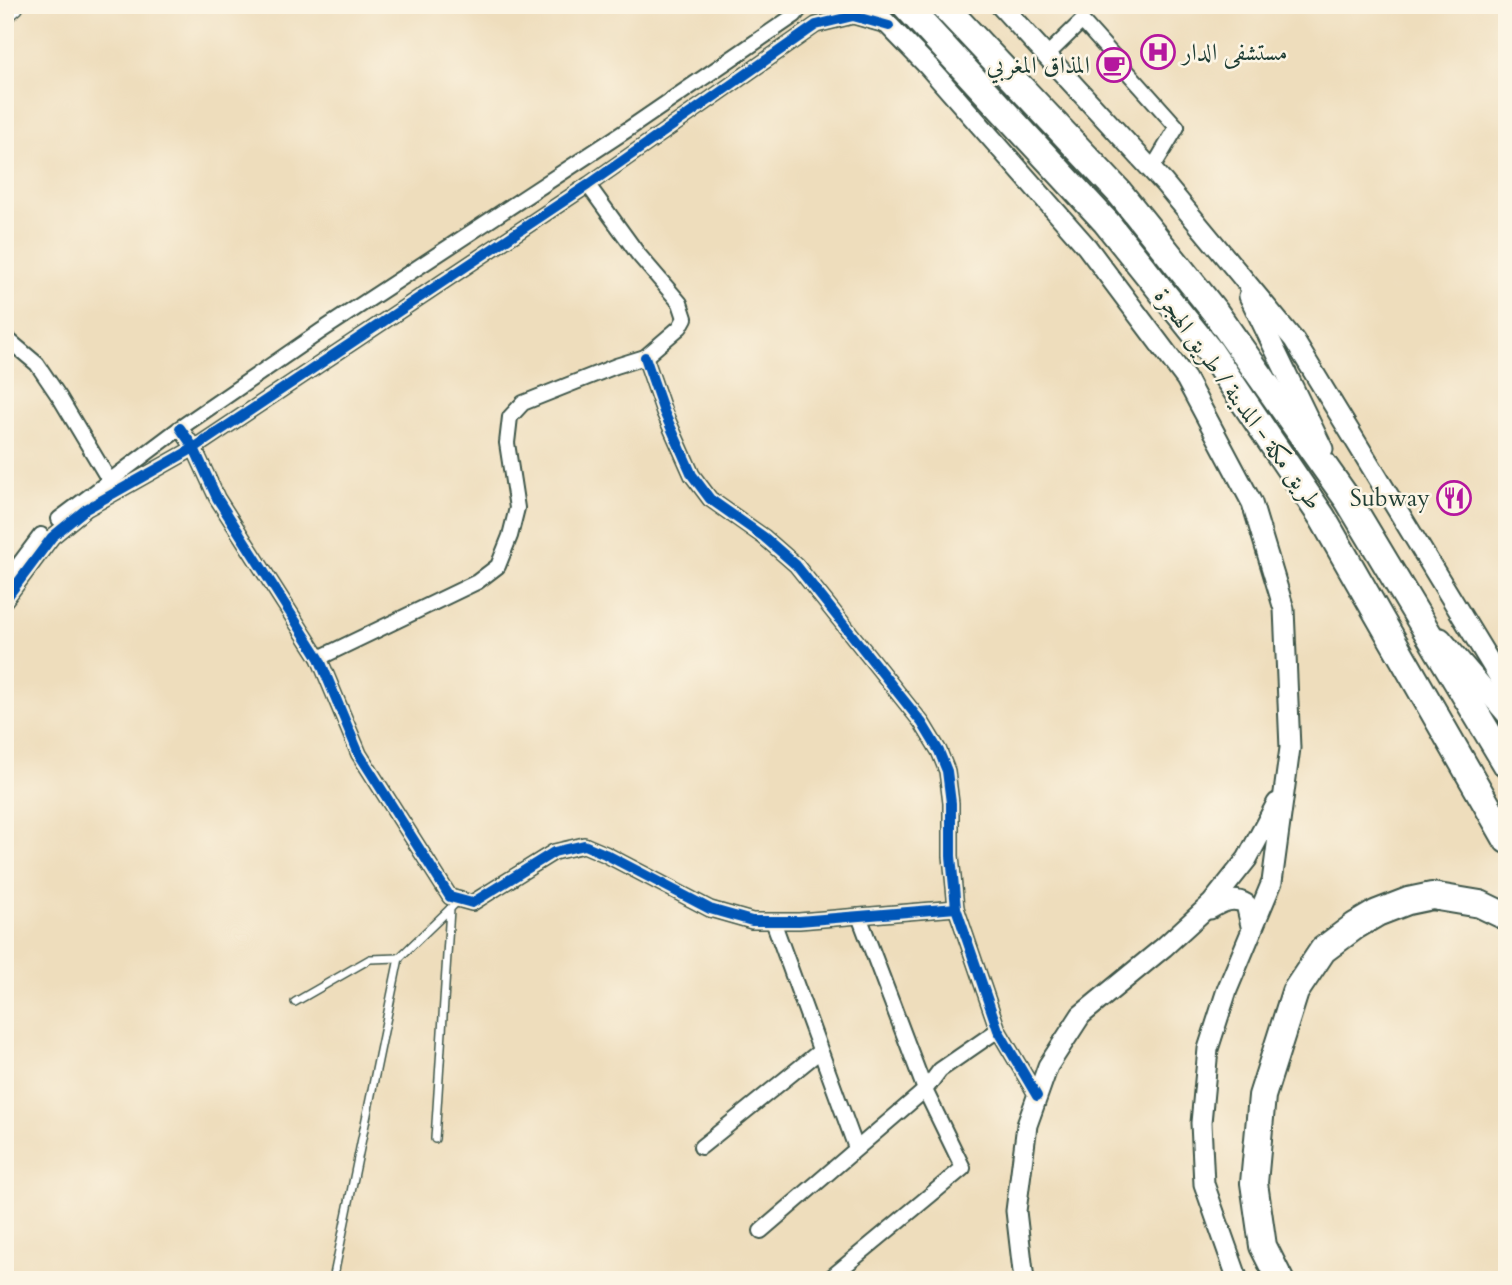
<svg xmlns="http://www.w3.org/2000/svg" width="1512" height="1285" viewBox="0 0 1512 1285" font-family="Cardo,Amiri,serif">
<rect width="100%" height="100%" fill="#fcf5e5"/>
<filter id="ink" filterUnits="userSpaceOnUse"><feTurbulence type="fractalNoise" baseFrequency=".0143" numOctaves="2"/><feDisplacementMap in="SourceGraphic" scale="14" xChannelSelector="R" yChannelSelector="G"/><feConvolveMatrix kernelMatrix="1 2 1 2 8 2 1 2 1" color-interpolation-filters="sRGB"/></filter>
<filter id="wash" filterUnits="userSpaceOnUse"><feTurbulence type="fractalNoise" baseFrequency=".00686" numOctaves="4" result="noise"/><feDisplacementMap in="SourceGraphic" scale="28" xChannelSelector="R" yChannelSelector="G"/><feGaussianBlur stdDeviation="1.57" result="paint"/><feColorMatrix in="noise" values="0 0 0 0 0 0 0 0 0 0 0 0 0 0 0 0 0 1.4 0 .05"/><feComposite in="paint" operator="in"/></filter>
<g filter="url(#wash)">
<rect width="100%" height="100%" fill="#eeddbc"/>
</g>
<g filter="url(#ink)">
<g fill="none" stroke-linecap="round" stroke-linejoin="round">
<g stroke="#3e5548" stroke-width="10">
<g id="service">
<path d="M295,1002l75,-43 29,-1"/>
<path d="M435,1139l15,-230"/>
<path d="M333,1280l66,-322 60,-58"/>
</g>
</g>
<g stroke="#3e5548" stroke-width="18">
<g id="minor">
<path d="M1046,56l36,-35 95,106 -25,42"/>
<path d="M5,337l32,27 23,34 49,82"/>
<path d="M645,357l19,55 28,63 18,24 54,38 32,28 126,158 17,28 8,20 4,32v53l5,52 42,122 39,66"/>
<path d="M180,428l14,20 23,50 102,160 40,96 91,143 22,6 82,-51 30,-7 21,9 105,55 42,12h47l157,-13"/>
<path d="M59,519l121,-91 141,-97 306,-201 168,-115 8,-10"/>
<path d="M5,583l36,-48"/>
<path d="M5,600l47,-63 34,-28 108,-61 394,-263 228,-160 37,-9 35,10"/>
<path d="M319,658l158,-76 21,-16 12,-30 7,-28 -10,-65 3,-26 13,-14 93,-37 29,-9 35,-30 5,-9 -5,-15 -42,-49 -50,-69"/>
<path d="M773,921l83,227"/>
<path d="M701,1147l119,-96"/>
<path d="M761,1231l164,-141 15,-20 58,-40"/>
<path d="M828,1280l135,-112 -38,-78 -66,-174"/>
</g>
</g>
<g stroke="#3e5548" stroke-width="23">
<g id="secondary">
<path d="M869,5l59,61 159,181 99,132 66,124 32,106 6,139 -18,134 -45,108 -19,59 -7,74 3,61 34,96"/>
<path d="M1000,5l164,178 130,157 213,350"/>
<path d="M1249,296l74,153"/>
<path d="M1441,638l66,77"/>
<path d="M1210,909c12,-7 23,-13 36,-5l6,26"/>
<path d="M1024,1280l-8,-69 11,-86 21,-59 33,-51 83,-68 48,-44 35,-44 30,-56"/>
</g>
</g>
<g stroke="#3e5548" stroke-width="26">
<path id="primary" d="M5,11l7,-6"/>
</g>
<g stroke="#3e5548" stroke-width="30">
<g id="motorway">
<path d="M905,5l201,217 105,131 111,164 185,323"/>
<path d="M943,5l176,187 96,120 133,188 159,265"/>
<path d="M1280,1280l-17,-34 -9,-63 8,-87 33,-104 28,-42 32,-24 22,-13 31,-12 24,-5 48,8 27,13"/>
</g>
</g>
<use href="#service" stroke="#fff" stroke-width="7"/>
<use href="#minor" stroke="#fff" stroke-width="14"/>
<use href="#secondary" stroke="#fff" stroke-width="19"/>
<use href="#primary" stroke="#fff" stroke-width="23"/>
<use href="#motorway" stroke="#fff" stroke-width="26"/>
<g stroke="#fcf5e5" stroke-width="15">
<g id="cycleway">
<path d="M645,357l19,55 28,63 18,24 54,38 32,28 126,158 17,28 8,20 4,32v53l5,52 42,122 39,66"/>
<path d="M180,428l14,20 23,50 102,160 40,96 91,143 22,6 82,-51 30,-7 21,9 105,55 42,12h47l157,-13"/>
<path d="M5,600l47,-63 34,-28 108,-61 394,-263 228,-160 37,-9 36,10"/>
</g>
</g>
<use href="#cycleway" stroke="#0057b8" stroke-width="10"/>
</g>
</g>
<defs>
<g id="hospital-ring" transform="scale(1.75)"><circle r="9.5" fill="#fcf5e5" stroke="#b5179e" stroke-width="1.5"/><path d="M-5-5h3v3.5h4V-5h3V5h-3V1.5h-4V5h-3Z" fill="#b5179e"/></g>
<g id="cafe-ring" transform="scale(1.75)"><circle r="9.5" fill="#fcf5e5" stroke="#b5179e" stroke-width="1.5"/><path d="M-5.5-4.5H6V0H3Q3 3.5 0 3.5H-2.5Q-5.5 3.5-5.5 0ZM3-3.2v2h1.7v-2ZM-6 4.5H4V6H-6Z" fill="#b5179e"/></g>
<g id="restaurant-ring" transform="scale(1.75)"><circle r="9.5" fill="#fcf5e5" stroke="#b5179e" stroke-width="1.5"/><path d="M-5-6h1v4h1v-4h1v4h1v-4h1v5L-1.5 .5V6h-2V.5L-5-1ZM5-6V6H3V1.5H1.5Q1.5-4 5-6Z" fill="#b5179e"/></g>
</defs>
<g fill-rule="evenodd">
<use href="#hospital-ring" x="1158" y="52"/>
<use href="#cafe-ring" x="1114" y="65"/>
<use href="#restaurant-ring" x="1454" y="498"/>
</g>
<g text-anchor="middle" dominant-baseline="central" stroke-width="5" stroke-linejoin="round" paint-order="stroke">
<g font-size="24" fill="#1f3d34" stroke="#fcf5e5" text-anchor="end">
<text x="1182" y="52" text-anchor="start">مستشفى الدار</text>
<text x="1090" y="65">المذاق المغربي</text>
<text x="1430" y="498">Subway</text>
</g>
<g font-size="24" fill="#1f3d34" stroke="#fcf5e5">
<text transform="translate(1238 399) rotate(54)">طريق مكة - المدينة / طريق الهجرة</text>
</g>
</g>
<rect width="1512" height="1285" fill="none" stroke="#fcf5e5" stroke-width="28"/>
</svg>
